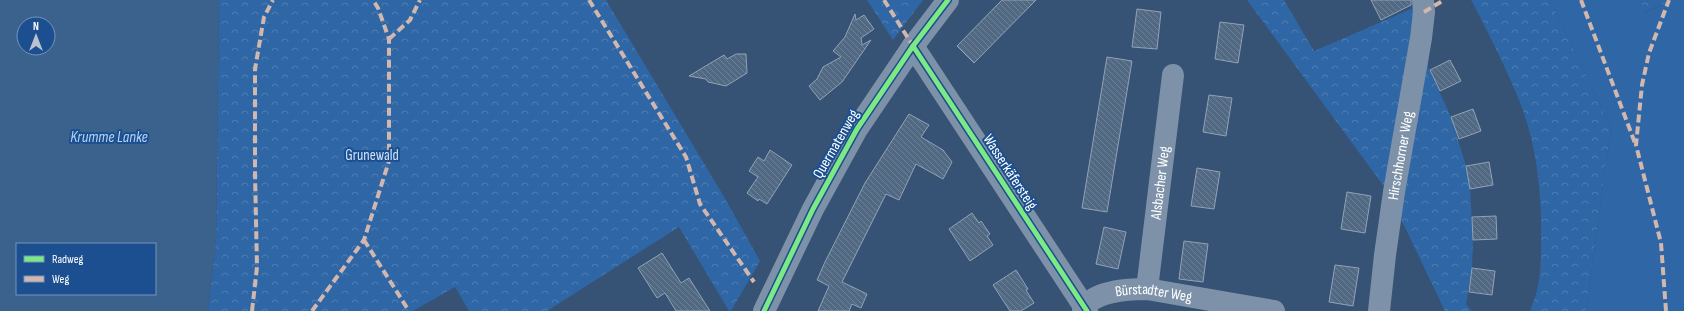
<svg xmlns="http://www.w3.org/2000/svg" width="1684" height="311" viewBox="0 0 1684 311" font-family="'Sofia Sans Condensed',sans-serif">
<defs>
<pattern id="forest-crowns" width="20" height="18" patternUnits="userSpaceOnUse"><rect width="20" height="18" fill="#2f66a5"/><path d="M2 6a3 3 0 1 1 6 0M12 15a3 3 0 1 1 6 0" fill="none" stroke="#4e7db2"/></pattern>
<pattern id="building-back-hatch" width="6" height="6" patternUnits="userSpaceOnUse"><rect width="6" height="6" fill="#526984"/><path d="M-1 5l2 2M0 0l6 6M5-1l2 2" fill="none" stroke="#6c8096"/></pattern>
</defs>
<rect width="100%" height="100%" fill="#365274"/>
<path fill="#2f66a5" d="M1550,0h91l4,12 30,-12h9v311h-98l25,-184z"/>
<g fill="url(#forest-crowns)">
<path d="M219,0h387l117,195 37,66 -29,50h-2l-50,-84 -132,84h-78l-14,-24 -42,24h-205l8,-72z"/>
<path d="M867,0h56l-30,40z"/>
<path d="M1247,0h37l30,51 104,-45 13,20 -3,41 23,50 15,49 4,23 3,51 -1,28 -6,36 6,7h-27l-57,-119z"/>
<path d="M1471,0h79l61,127 -25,184h-56c11,-26 11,-45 11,-72 1,-48 -5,-102 -25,-146 -13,-31 -29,-63 -45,-93z"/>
<path d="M1641,0h34l-31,12z"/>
</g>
<path fill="#3b618d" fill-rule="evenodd" d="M0,0h219l-3,239 -8,72h-208zM24,24h24v24h-24zM17,244h138v50h-138z"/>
<g fill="url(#building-back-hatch)" stroke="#92a2b6">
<path d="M1002,0h34l-62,63 -17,-17z"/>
<path d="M1371,0h40v5l-30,15z"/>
<path d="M1137,9l24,3 -4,37 -25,-2z"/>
<path d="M855,14l1,6 8,-5 10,14 -13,9 1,7 9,-5 -29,42 -22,18 -11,-14 8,-7 6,-12 18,-10 -8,-6 12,-14z"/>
<path d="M1220,22l24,3 -6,38 -23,-4z"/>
<path d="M736,54h10l1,19 -21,13 -18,-4 -2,-3 -17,-3 35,-21 3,4z"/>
<path d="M1107,57l25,4 -25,151 -25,-4z"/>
<path d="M1450,60l11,21 -21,10 -10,-21z"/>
<path d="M1209,95l23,3 -6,38 -23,-4z"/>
<path d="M1473,109l8,22 -22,8 -8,-22z"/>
<path d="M909,114l20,11 -8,12 22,13 9,12 -9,17 -27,-15 -17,36 -13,-6 -44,88 25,12 -6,14 -9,-4 -3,7h-31l11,-25 -12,-6 8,-18 40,-79z"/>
<path d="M770,150l22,15 -25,39 -8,-5 -1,2 -11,-8 11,-16 -9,-6 9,-14 6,4z"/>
<path d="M1489,162l4,23 -23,4 -4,-23z"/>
<path d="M1197,168l23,4 -6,37 -23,-3z"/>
<path d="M1347,192l24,4 -6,37 -24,-4z"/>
<path d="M972,213l7,10 2,-2 9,13 -3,2 6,9 -23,16 -21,-32z"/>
<path d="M1496,216l1,23 -24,1 -1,-23z"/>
<path d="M1104,227l22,5 -8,37 -22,-5z"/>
<path d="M1184,241l24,3 -5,38 -24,-3z"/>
<path d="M662,253l19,30 8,-5 21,33h-34l-11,-18 -8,5 -19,-30z"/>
<path d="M1335,265l24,3 -6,38 -24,-4z"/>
<path d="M1472,268l23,3 -3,24 -23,-3z"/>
<path d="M1016,270l12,19 -2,1 8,13 -13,8h-11l-17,-26z"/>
</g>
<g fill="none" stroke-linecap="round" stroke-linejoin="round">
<g stroke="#7d92a8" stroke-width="22">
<path d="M913,46l174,265"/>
<path id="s1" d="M1147,289l26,-214"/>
<path d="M764,311l49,-102 44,-80 56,-83 35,-46"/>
<path id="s2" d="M1083,311c7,-20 46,-22 64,-22l127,22"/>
<path id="s3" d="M1379,311l6,-56 9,-63 27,-154 3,-26 -1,-12"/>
</g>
<g stroke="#d1b7ad" stroke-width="4" stroke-dasharray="8 4" stroke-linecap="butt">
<path d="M589,0l97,157 14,47 54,78"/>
<path d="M884,0l29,46"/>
<path d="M1581,0l54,143"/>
<path d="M1424,12l20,-12"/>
<path d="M389,39l21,-19 10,-20"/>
<path d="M364,240l45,71"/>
<path d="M252,311l5,-44 -2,-93v-105l9,-52 9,-17"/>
<path d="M312,311l52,-71 25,-79v-122l-11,-31 -5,-8"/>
<path d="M1666,311l-5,-68 -25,-98 6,-60 7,-32 20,-53"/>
</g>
<g stroke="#1b4f8f" stroke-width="8">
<g id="cycleway">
<path d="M913,46l174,265"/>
<path d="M764,311l49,-102 44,-80 56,-83 35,-46"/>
</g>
</g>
<use href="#cycleway" stroke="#7ce984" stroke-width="5"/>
</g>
<g text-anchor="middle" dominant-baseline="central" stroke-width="4" stroke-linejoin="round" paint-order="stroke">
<g font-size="15" fill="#fff" stroke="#1b4f8f">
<text transform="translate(836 144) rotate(-60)">Quermatenweg</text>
<text stroke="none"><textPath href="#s3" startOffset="157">Hirschhorner Weg</textPath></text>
<text transform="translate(1010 172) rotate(57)">Wasserkäfersteig</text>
<text stroke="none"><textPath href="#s1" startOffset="107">Alsbacher Weg</textPath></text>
<text stroke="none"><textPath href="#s2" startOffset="78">Bürstadter Weg</textPath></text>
</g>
<g font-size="15" fill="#cfe3fa" stroke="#1b4f8f">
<text x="372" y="155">Grunewald</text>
</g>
<g font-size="16" font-style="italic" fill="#b5d3f5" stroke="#1b4f8f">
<text x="109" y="137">Krumme Lanke</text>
</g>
</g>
<rect x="16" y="243" width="140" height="52" fill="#1b4f8f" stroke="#7695bc"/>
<rect x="24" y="256" width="20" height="6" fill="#7ce984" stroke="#7695bc"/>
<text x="52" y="263" font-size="12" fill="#ffffff">Radweg</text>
<rect x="24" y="276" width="20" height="6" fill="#d1b7ad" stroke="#7695bc"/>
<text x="52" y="283" font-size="12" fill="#ffffff">Weg</text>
<g transform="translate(36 36)"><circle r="19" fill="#1b4f8f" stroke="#7695bc"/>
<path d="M0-3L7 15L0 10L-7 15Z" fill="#b9c2ce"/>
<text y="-6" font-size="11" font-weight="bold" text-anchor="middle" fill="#ffffff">N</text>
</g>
</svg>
